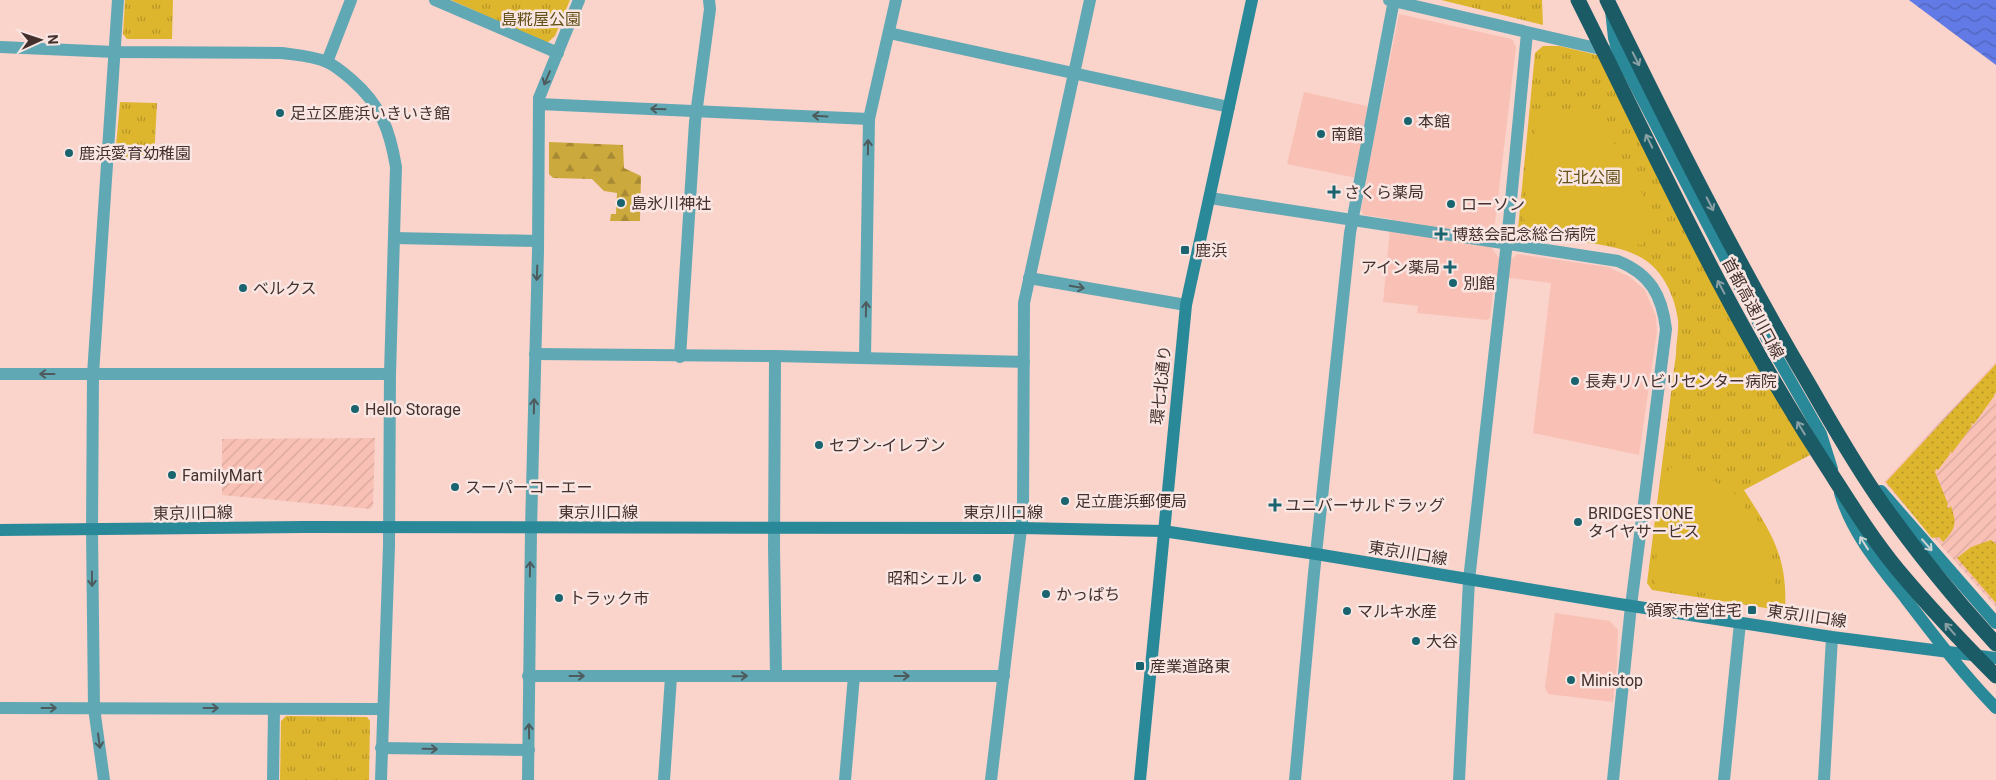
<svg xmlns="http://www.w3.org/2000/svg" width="1996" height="780" viewBox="0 0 1996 780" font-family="Roboto,'Noto Sans JP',sans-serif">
<defs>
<pattern id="industrial-furrows" width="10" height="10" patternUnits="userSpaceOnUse" patternTransform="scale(1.25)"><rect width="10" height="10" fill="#f9c1b6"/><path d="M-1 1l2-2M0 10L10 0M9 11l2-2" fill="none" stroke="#d7a69d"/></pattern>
<pattern id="grass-dots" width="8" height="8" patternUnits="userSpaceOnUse" patternTransform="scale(1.25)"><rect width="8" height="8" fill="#deb62d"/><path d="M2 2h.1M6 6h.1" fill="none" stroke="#b69527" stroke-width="1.8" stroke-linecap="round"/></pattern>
<pattern id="forest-firs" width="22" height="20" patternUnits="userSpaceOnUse" patternTransform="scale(1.25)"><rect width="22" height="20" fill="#cca93c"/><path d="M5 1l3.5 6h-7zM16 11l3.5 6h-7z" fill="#a78a33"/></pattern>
<pattern id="park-tufts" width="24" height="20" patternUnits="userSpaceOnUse" patternTransform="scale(1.25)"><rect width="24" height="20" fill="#deb62d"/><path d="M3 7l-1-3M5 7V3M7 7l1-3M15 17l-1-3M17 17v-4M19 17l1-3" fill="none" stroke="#b69527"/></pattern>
<pattern id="water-waves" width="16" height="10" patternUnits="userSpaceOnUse" patternTransform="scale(1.25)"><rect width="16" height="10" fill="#617ae5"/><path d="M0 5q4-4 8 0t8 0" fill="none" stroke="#5265ba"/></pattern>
</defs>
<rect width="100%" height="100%" fill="#fad3cb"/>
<g fill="#f9c1b6">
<path d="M1399,14l113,25 4,8 -24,201 6,9 14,2 5,-5 91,13 22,10 15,13 11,26 1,16 -18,123 -106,-22 18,-150 -56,-7 -5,42 -3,2 -70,-7 1,-7 -35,-4 8,-83 -27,-4 -3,-5 6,-30 -80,-16 17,-72 76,17z"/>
<path d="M1555,613l55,8 8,9 -1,35 -4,37 -65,-8 -3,-7z"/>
</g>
<g fill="url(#industrial-furrows)">
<path d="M1996,362v245l-112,-125z"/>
<path d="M375,438l-2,68 -3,3 -148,-14v-56z"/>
</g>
<g fill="url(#grass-dots)">
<path d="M1996,364v29l-3,1 2,1 -21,29 -3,-1 1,3 -20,27 -2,-2v3l-12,16 -2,-1 -1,3 13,32 -1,3 2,1 2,-2c6,18 5,22 -8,36l-4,-5 -7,1 -46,-56z"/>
<path d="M1991,540l5,4v59l-39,-45 14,-11z"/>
</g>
<path fill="url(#forest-firs)" d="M549,142l74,3 1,23 17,8 -1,45h-30l1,-7h5l1,-21 -13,-2 -12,-12 -39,-1 -4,-4z"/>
<g fill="url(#park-tufts)">
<path d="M125,0h48l-1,39h-45l-4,-5z"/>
<path d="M451,0h119l-15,36 -8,7z"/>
<path d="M1441,0h101l1,25z"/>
<path d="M1543,46h17l41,10 209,399 -66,35c28,44 44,67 41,121l-133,-21 -5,-7 29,-229c0,-11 3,-23 2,-34 -3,-23 -15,-50 -36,-62 -28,-17 -87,-18 -121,-21l-3,-8 17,-176z"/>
<path d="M120,102l37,1 -3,55 -39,-1z"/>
<path d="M286,716l81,1 3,4 -1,59h-89l1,-59z"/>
</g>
<g fill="#deb62d">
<path d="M1538,111l63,8 46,84 -4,42 -107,-12 -12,-13z"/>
<path d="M1669,467l26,3 39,23 29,39 12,47 -3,23 -113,-15 -6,-7z"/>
</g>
<path fill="url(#water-waves)" d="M1909,0h87v65z"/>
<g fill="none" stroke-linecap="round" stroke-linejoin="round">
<g stroke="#61a8b5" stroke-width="12">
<path d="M435,0l123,53"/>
<path d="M1389,0l220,51"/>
<path d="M889,33l340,74"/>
<path d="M0,47l115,5 167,1c14,2 31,3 45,9 9,4 18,12 25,18 29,25 38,51 44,87l-6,207 -1,172 -8,234"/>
<path d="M327,62l24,-62"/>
<path d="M539,104l330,15"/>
<path d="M1210,198l408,63c32,13 44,34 48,68l-35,277 -18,174"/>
<path d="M394,238l144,3"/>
<path d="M1029,278l157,27"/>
<path d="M535,354l240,2 249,6"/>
<path d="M775,356l-1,190 2,129"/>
<path d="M680,357l15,-235 15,-113 -1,-9"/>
<path d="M865,358l4,-239 27,-119"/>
<path d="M0,374h390"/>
<path d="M528,676h476"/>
<path d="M0,708l382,1"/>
<path d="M381,748l148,2"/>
<path d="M104,780l-10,-72 -2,-178 1,-156 25,-374"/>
<path d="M273,780l1,-71"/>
<path d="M528,780l3,-251 7,-278 1,-153 40,-98"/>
<path d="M664,780l7,-103"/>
<path d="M845,780l9,-104"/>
<path d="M991,780l32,-268 1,-209 66,-303"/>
<path d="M1295,780l19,-207 36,-340 44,-233"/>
<path d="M1459,780l10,-200 38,-338 20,-209"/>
<path d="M1724,780l16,-157"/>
<path d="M1824,780l8,-143"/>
</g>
<g stroke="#2a8999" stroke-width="12">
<path d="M1611,10l3,28 5,16 150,289 52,91 11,35"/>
<path d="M1881,491l115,132"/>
<path d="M1840,493c12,41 40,73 66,106 29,38 57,75 90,109"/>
<path d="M0,530l303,-3 719,1 141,3 153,23 303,50 213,33 164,21"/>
<path d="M1140,780l46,-475 66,-305"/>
</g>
<g stroke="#1b5b66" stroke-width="15">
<path d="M1578,0c78,156 150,315 245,461 24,37 47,75 75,109 31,37 64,72 98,106"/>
<path d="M1607,0c64,131 129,261 203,386 21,37 43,75 67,110 36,52 77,102 119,148"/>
</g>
</g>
<defs><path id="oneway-shaft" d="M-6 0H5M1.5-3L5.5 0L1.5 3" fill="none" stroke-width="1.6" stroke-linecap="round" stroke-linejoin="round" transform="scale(1.25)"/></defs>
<g stroke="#8aa0a4">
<use href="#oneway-shaft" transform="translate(1636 59) rotate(63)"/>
<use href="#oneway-shaft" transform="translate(1649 141) rotate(-116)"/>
<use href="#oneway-shaft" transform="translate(1710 204) rotate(63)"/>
<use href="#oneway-shaft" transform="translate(1721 287) rotate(-118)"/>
<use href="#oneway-shaft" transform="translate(1801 428) rotate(-121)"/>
<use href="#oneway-shaft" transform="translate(1950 629) rotate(-131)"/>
</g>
<g stroke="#4e5b5d">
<use href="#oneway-shaft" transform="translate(547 78) rotate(113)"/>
<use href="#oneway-shaft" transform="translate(658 109) rotate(-178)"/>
<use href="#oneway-shaft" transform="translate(820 116) rotate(-177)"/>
<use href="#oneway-shaft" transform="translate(868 147) rotate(-89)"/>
<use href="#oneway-shaft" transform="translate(537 273) rotate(92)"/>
<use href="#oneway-shaft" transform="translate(1077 287) rotate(10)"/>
<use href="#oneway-shaft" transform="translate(866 309) rotate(-89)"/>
<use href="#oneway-shaft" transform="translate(47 374) rotate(-180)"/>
<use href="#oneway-shaft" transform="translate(534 406) rotate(-89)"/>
<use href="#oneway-shaft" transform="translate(530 569) rotate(-89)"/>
<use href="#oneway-shaft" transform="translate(92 579) rotate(89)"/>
<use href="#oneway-shaft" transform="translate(577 676)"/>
<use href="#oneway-shaft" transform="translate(740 676) rotate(-1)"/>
<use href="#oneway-shaft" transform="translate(902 676)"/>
<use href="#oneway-shaft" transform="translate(49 708)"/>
<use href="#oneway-shaft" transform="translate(211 708)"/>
<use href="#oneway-shaft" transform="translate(529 731) rotate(-91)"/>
<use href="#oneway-shaft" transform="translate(99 741) rotate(82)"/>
<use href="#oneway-shaft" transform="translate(430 749) rotate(1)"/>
</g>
<g stroke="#d0d3d3">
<use href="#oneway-shaft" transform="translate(1864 543) rotate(-122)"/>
<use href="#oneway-shaft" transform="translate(1927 545) rotate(49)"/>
</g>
<g fill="#1a6470" stroke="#f9e5e1" stroke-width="2">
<circle cx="280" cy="113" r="5"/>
<circle cx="1408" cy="121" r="5"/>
<circle cx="1321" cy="134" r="5"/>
<circle cx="69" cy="153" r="5"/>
<path d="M1331.5 184.5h5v5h5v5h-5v5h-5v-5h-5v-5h5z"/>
<circle cx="621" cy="203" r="5"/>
<circle cx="1451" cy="204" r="5"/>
<path d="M1438.5 226.5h5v5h5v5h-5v5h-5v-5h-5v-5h5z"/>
<rect x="1180" y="245" width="10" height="10" rx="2.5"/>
<path d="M1447.5 259.5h5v5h5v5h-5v5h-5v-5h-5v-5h5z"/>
<circle cx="1453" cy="283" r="5"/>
<circle cx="243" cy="288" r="5"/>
<circle cx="1575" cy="381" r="5"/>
<circle cx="355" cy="409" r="5"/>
<circle cx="819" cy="445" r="5"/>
<circle cx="172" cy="475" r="5"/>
<circle cx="455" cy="487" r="5"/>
<circle cx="1065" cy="501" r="5"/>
<path d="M1272.5 497.5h5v5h5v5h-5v5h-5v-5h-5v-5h5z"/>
<circle cx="1578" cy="522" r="5"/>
<circle cx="977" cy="578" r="5"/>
<circle cx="1046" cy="594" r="5"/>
<circle cx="559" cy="598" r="5"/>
<rect x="1747" y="605" width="10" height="10" rx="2.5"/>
<circle cx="1347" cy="611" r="5"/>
<circle cx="1416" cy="641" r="5"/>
<rect x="1135" y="661" width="10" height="10" rx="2.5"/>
<circle cx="1571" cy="680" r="5"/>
</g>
<g text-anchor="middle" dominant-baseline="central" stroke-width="5" stroke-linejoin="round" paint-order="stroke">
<g font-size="16" fill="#635118" stroke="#f9e5e1">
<text x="541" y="19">島糀屋公園</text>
<text x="1589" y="177">江北公園</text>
</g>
<g font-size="16" fill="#44312d" stroke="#f9e5e1" text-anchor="start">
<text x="290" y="113">足立区鹿浜いきいき館</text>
<text x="1418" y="121">本館</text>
<text x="1331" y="134">南館</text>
<text x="79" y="153">鹿浜愛育幼稚園</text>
<text x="1344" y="192">さくら薬局</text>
<text x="631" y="203">島氷川神社</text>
<text x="1461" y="204">ローソン</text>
<text x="1452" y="234">博慈会記念総合病院</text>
<text x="1195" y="250">鹿浜</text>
<text x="1440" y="267" text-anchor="end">アイン薬局</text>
<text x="1463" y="283">別館</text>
<text x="253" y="288">ベルクス</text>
<text x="1585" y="381">長寿リハビリセンター病院</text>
<text x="365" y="409">Hello Storage</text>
<text x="829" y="445">セブン-イレブン</text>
<text x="182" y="475">FamilyMart</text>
<text x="465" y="487">スーパーコーエー</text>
<text x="1075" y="501">足立鹿浜郵便局</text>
<text x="1285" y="505">ユニバーサルドラッグ</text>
<text x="1588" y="513">BRIDGESTONE<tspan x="1588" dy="18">タイヤサービス</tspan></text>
<text x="967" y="578" text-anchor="end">昭和シェル</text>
<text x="1056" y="594">かっぱち</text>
<text x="569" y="598">トラック市</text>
<text x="1742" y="610" text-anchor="end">領家市営住宅</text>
<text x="1357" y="611">マルキ水産</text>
<text x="1426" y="641">大谷</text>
<text x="1150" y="666">産業道路東</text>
<text x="1581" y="680">Ministop</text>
</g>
<g font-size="16" fill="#44312d" stroke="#f9e5e1">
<text transform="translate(1753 308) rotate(62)">首都高速川口線</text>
<text transform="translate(1161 385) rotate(-84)">環七北通り</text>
<text x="598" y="512">東京川口線</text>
<text x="1003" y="512">東京川口線</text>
<text transform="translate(193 513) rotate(-1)">東京川口線</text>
<text transform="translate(1408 553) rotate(9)">東京川口線</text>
<text transform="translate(1807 616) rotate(8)">東京川口線</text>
</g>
</g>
<g transform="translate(40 40) rotate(87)" stroke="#f9e5e1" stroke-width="4" paint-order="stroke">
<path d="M0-4L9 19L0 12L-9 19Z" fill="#44312d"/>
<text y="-8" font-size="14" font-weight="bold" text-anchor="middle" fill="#44312d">N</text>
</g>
</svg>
